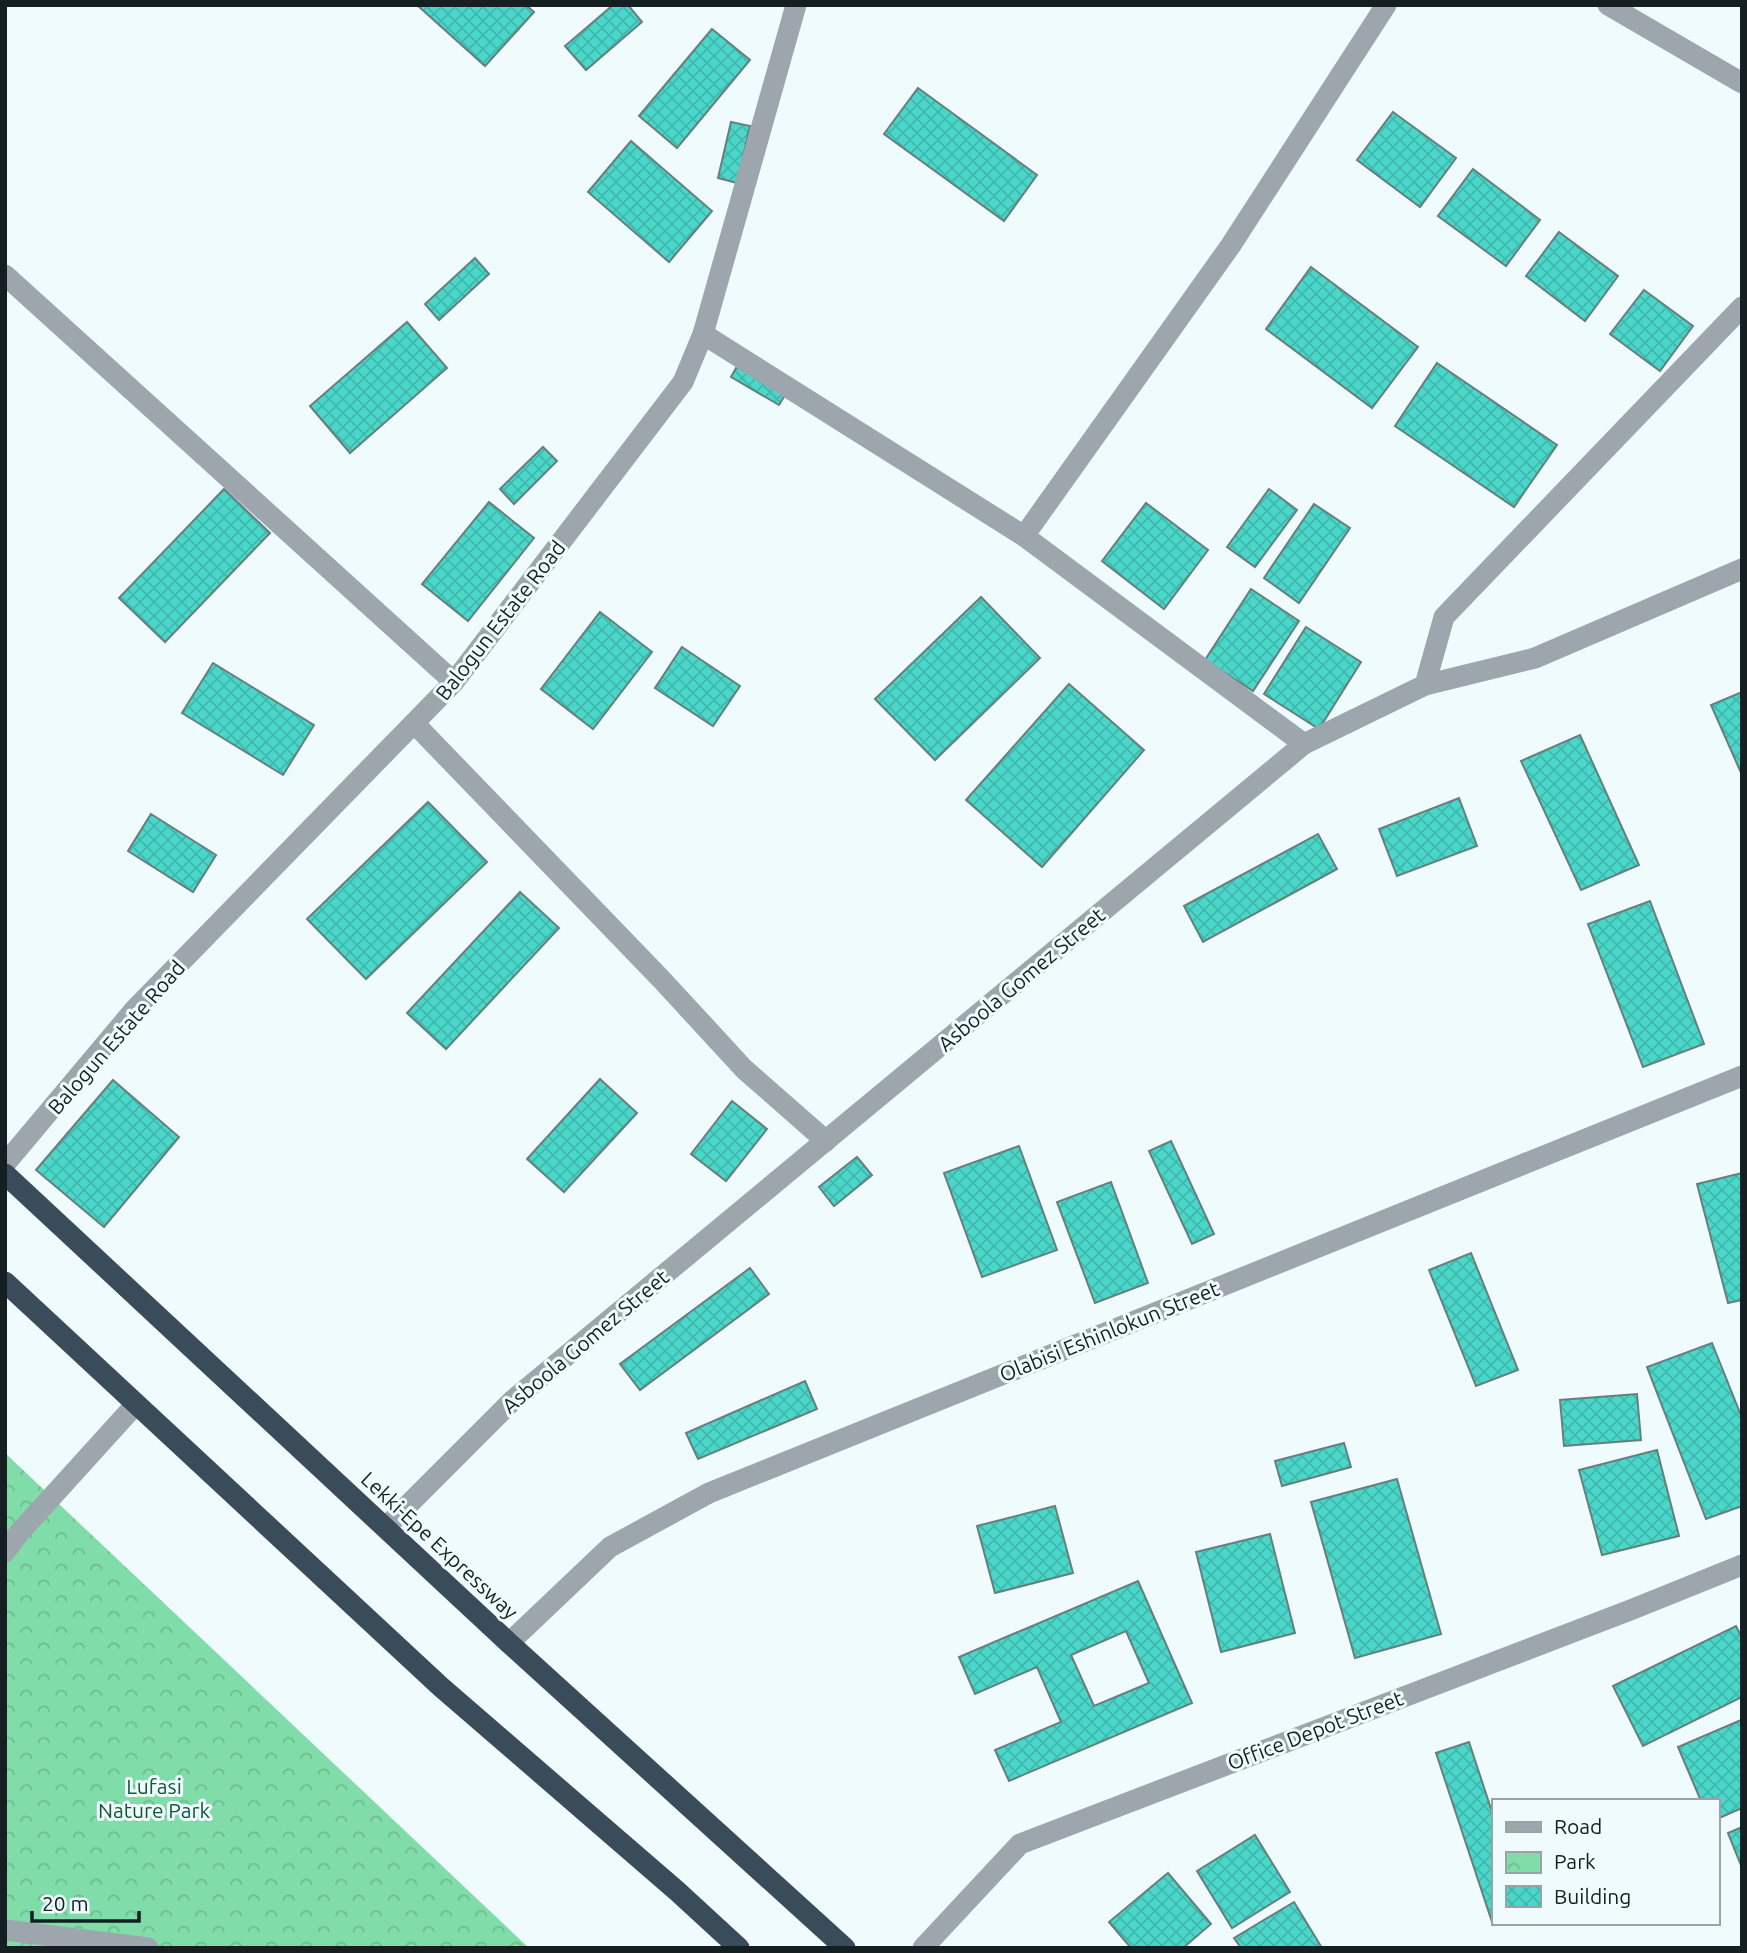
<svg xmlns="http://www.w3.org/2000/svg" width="1747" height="1953" viewBox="0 0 1747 1953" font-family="Ubuntu,sans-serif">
<defs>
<pattern id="park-crowns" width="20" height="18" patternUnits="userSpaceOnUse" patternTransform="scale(1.75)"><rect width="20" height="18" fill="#80dca8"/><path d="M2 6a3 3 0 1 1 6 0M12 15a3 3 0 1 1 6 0" fill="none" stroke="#6ebc90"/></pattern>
<pattern id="building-cross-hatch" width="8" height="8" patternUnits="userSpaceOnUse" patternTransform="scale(1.75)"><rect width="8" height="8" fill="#4ad7ca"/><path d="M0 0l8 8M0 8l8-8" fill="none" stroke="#40b8ad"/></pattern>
</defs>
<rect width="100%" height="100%" fill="#f0fbfe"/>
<path fill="url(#park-crowns)" d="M5,1453l524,495h-524z"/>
<g fill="url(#building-cross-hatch)" stroke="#65807c" stroke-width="2" fill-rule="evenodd">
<path d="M417,5h109l8,7 -49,54z"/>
<path d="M613,5h15l14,17 -56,48 -21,-24z"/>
<path d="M712,29l38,31 -73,88 -38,-32z"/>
<path d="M918,88l119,87 -33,46 -120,-87z"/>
<path d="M1393,112l63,46 -36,49 -63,-47z"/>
<path d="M731,122l19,4 -13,57 -19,-5z"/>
<path d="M631,141l81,70 -43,51 -81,-70z"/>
<path d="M1473,169l67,51 -34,46 -68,-50z"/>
<path d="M1559,232l59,44 -33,45 -59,-45z"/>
<path d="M475,258l14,16 -50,46 -14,-16z"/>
<path d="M1311,267l107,80 -46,61 -106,-79z"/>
<path d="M1644,290l49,36 -33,45 -50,-37z"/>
<path d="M407,322l40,46 -97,85 -40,-47z"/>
<path d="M740,361l48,29 -9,15 -48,-28z"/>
<path d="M1437,363l120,82 -43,62 -119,-81z"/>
<path d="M543,447l14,14 -43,43 -14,-15z"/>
<path d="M224,489l46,44 -105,109 -46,-44z"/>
<path d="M1269,489l28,21 -42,57 -28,-20z"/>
<path d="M489,502l45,36 -66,83 -46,-37z"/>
<path d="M1146,503l62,47 -44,59 -62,-48z"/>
<path d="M1314,504l36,24 -51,75 -35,-25z"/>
<path d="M1251,589l48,32 -46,70 -48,-31z"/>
<path d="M981,597l59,61 -105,102 -60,-61z"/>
<path d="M600,612l52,40 -59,77 -52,-40z"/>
<path d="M1306,627l55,35 -42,67 -55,-35z"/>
<path d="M682,647l58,39 -27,40 -58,-38z"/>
<path d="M213,663l101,62 -31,50 -101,-62z"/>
<path d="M1069,684l75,66 -102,117 -76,-67z"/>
<path d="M1742,692v83l-31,-70z"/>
<path d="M1580,735l59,130 -58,25 -60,-129z"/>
<path d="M1459,798l18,48 -80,30 -18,-47z"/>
<path d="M428,802l59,60 -121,117 -59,-60z"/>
<path d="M151,814l65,41 -23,37 -65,-41z"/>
<path d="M1318,834l19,35 -134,73 -19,-36z"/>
<path d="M520,892l39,36 -113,121 -39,-36z"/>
<path d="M1650,901l54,143 -61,23 -55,-143z"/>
<path d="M600,1079l37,34 -73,79 -37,-33z"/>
<path d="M113,1080l66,57 -75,90 -68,-57z"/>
<path d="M732,1101l35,28 -41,52 -35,-27z"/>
<path d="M1171,1141l43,93 -22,10 -43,-93z"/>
<path d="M1019,1146l38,104 -75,27 -38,-104z"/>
<path d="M857,1157l15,18 -38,31 -15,-19z"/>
<path d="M1742,1173v127l-14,3 -31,-119z"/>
<path d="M1111,1182l37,101 -53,20 -38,-101z"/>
<path d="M1471,1253l47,117 -42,16 -47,-116z"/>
<path d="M750,1268l19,26 -129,96 -20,-26z"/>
<path d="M1712,1343l30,75v88l-36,13 -59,-152z"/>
<path d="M805,1381l12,28 -119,50 -12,-26z"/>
<path d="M1637,1394l4,46 -77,6 -4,-46z"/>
<path d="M1344,1443l7,24 -69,19 -7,-25z"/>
<path d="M1657,1450l22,86 -77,19 -23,-85z"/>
<path d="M1397,1479l44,155 -86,24 -44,-156z"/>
<path d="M1055,1506l18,67 -78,20 -18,-67z"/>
<path d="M1270,1534l25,99 -74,19 -25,-100z"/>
<path d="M1138,1581l54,122 -183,78 -14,-31 66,-28 -24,-55 -62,27 -16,-37zM1126,1631l23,52 -55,23 -23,-51z"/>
<path d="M1736,1626l6,12v59l-99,49 -30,-60z"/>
<path d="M1741,1720l1,88 -25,11v-18h-16l-23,-54z"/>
<path d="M1469,1742l24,73 -1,107 -56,-169z"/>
<path d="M1742,1827v41l-14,-35z"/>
<path d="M1255,1835l35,57 -58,36 -35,-57z"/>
<path d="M1168,1873l43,51 -28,24h-52l-22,-26z"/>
<path d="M1294,1902l28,46h-81l-7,-10z"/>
</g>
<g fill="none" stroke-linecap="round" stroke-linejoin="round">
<g stroke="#9ea6ad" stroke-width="21">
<path d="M5,1552l14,-19 117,-129"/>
<path d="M5,1930l143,18"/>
</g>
<g stroke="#9ea6ad" stroke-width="21">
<path d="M1608,5l134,78"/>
<path d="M5,275l449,407"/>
<path d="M703,334l321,202 280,208"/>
<path d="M1024,536l207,-291 155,-240"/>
<path d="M1425,685l19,-68 298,-310"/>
<path d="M414,723l248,257 82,89 82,72"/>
<path d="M5,1164l130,-155 319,-327 229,-300 20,-48 93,-329"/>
<path d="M386,1527l127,-127 791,-656 121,-59 110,-27 207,-89"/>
<path d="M509,1643l101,-96 99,-54 1033,-417"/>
<path d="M923,1948l97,-104 613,-235 109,-44"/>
</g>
<g stroke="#3a4b59" stroke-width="21">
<path d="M5,1174l504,469 336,305"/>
<path d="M5,1282l436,405 236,204 62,57"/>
</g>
</g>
<g text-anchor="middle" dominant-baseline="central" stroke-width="6" stroke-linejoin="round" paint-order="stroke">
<g font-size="21" fill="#151f22" stroke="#f0fbfe">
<text transform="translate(500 620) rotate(-52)">Balogun Estate Road</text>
<text transform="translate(1021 979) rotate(-40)">Asboola Gomez Street</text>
<text transform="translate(116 1037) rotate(-49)">Balogun Estate Road</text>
<text transform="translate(1109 1331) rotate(-22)">Olabisi Eshinlokun Street</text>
<text transform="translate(585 1341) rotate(-40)">Asboola Gomez Street</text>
<text transform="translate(440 1545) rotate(43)">Lekki-Epe Expressway</text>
<text transform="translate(1315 1730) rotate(-21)">Office Depot Street</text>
</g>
<g font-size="21" fill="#0f5937" stroke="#f0fbfe">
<text x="154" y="1786">Lufasi<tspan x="154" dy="24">Nature Park</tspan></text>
</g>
</g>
<rect width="1747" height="1953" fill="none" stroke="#151f22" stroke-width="14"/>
<rect x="1492" y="1799" width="228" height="126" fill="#f0fbfe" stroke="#98a3a6" stroke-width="2"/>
<rect x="1506" y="1822" width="35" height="10" fill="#9ea6ad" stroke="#98a3a6" stroke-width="2"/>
<text x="1554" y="1834" font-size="21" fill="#151f22">Road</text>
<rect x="1506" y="1852" width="35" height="21" fill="url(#park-crowns)" stroke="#98a3a6" stroke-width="2"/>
<text x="1554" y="1869" font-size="21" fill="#151f22">Park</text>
<rect x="1506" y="1886" width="35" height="21" fill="url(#building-cross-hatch)" stroke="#98a3a6" stroke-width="2"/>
<text x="1554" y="1904" font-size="21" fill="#151f22">Building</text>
<path d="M32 1911v10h107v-10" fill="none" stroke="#151f22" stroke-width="3.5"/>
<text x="42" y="1911" font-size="21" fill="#151f22" stroke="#f0fbfe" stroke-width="5" paint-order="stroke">20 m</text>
</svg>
